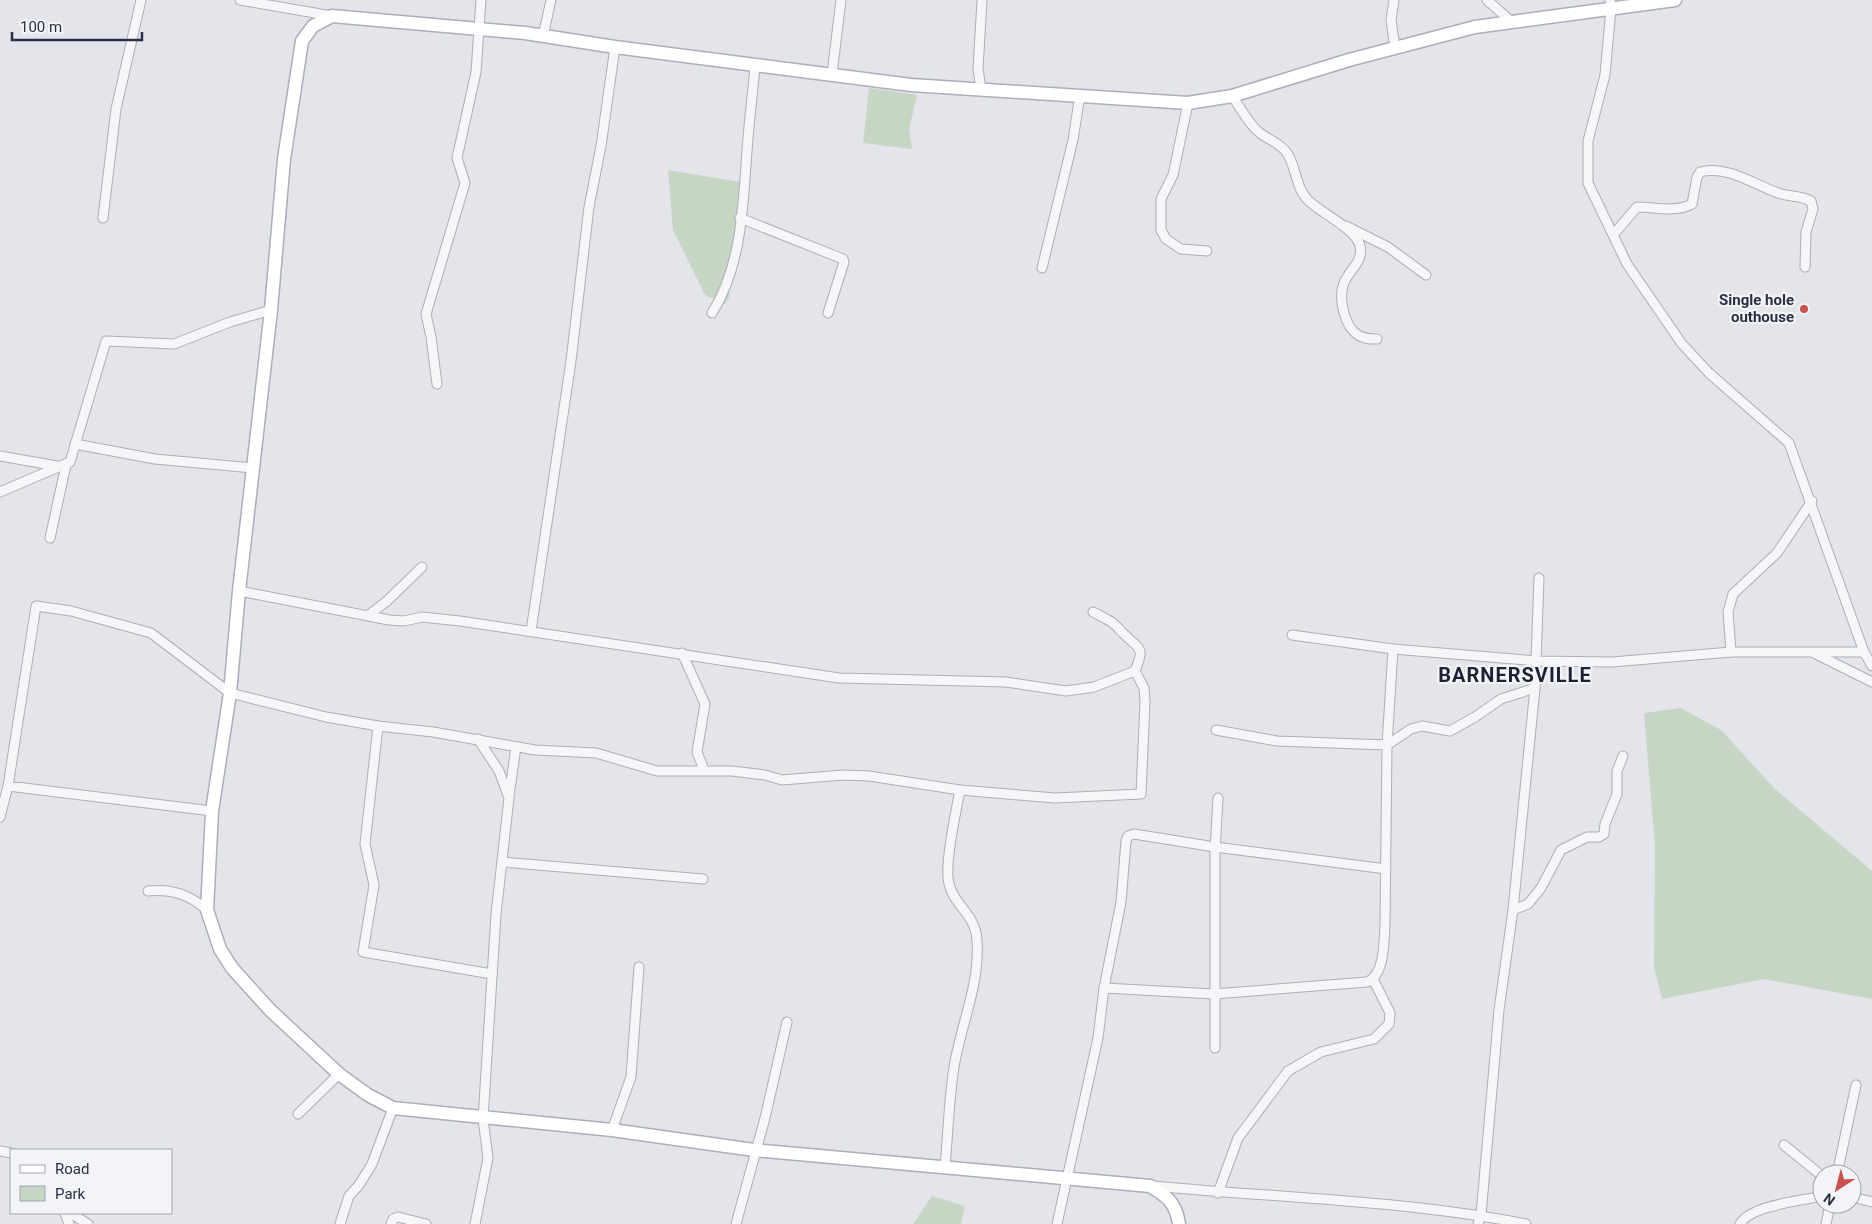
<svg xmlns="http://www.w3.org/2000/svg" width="1872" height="1224" viewBox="0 0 1872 1224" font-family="Roboto,sans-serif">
<rect width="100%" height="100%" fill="#e3e5eb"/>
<g fill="#c6d5c4">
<path d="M869,88l48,7 -8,34 3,20 -49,-6z"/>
<path d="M668,170l78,13 -17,114 -4,7 -20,-9 -32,-65z"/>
<path d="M1681,708l40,22 53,58 98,83v128l-108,-20 -102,20 -8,-32 1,-121 -11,-133z"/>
<path d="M932,1196l33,10 -4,18h-48z"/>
</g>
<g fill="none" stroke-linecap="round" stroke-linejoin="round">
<g stroke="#acaeb9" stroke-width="11">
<g id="minor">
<path d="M240,0l92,16"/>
<path d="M1394,0l-3,20 4,28"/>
<path d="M1487,0l25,22"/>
<path d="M1610,0l1,8 -6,67 -17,66v42l39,81 55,80 27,29 80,70 75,209 8,14"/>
<path d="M543,36l8,-36"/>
<path d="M832,74l9,-74"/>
<path d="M981,89l-3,-20 4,-69"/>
<path d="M1232,96c9,12 16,28 28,37 9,7 20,10 27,20 10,15 8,35 22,48 12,12 47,28 51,45 4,15 -11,24 -16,37 -6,15 0,43 14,52 6,4 12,4 19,4"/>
<path d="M1188,103l-15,72 -12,24v31l5,9 15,10 26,2"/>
<path d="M103,218l13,-109 25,-109"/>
<path d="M740,218l103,41 1,3 -16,51"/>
<path d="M1346,226l42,21 38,28"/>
<path d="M1614,234l23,-27c19,0 37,6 55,-3l5,-27 3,-5c27,-7 53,12 78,21 11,4 22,2 33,8l2,8 -7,23 -1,35"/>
<path d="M1042,268l31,-128 7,-45"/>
<path d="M712,313c32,-50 31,-117 36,-175 2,-24 5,-48 7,-72"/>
<path d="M437,384l-6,-47 -5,-23 39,-131 -8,-25 19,-86 5,-72"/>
<path d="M75,444l80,15 98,9"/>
<path d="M0,456l57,10"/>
<path d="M0,492l70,-30 36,-121 68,3 56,-22 41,-12"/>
<path d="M50,538l16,-73"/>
<path d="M239,591l150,29 15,1 18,-4 38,4 379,57 167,4 60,9 28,-4 41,-16c10,-24 5,-21 -10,-36 -4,-3 -7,-8 -11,-11 -6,-5 -14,-8 -21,-12"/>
<path d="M370,614l17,-13 35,-34"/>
<path d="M531,631l40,-270 18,-154 12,-61 14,-99"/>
<path d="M1292,635l101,14 144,12 75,1 119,-10h133"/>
<path d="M1731,652l-3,-40 5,-18 44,-41 35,-52"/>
<path d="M682,653l23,51 -8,48 7,18"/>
<path d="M1814,653l58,29"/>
<path d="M378,726l-13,118 9,41 -11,67 129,22"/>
<path d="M1216,730l61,11 110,4 24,-16 11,-3 28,5 25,-14 26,-18 34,-11 4,-110"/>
<path d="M509,796l7,-49"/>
<path d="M212,811l-204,-25 28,-180 35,5 80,22 79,60 96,24 52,9 55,6 102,18 61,3 61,18h75l33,4 17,5 61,-5 26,1 91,14 95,8 86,-4 4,-92 -1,-14 -9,-17"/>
<path d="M0,817l8,-31"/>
<path d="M503,862l200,17"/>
<path d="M148,891c24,-2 41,3 59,19"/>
<path d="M1513,910l15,-6 13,-16 20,-38 26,-13h12l5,-3 1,-10 12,-30v-23l6,-15"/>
<path d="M1104,988l17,-86 5,-61 2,-5 6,-2 81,13 171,22"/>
<path d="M1215,1048v-197l3,-53"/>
<path d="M298,1114l41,-40"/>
<path d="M612,1130l19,-53 8,-110"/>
<path d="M1784,1145l38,31"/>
<path d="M0,1151l11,2"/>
<path d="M945,1166c3,-32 4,-67 9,-99 7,-43 26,-82 23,-126 -1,-27 -23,-35 -28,-57 -5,-19 7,-72 11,-94"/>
<path d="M1837,1174l19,-89"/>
<path d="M1154,1186c124,12 250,14 372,38"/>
<path d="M1218,1193l20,-55 50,-67 33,-19 53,-13 15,-15 1,-11 -17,-34"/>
<path d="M1852,1197l20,5"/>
<path d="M65,1213l4,11"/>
<path d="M70,1213l18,11"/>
<path d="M340,1224l9,-28 10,-11 13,-21 21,-56"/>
<path d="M391,1224l2,-5 5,-2 28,7"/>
<path d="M475,1224l13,-66 -5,-39 13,-205 13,-116 -10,-27 -21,-32"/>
<path d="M736,1224l29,-106 22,-96"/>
<path d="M1057,1224l41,-186 6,-50 110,6 153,-12c18,-7 17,-41 18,-58l2,-179 6,-96"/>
<path d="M1478,1224l3,-9 18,-205 14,-100 22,-222"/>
<path d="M1740,1224c11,-19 62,-23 82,-28"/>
<path d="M1826,1224l4,-20"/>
</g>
</g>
<g stroke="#acaeb9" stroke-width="15">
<path id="secondary" d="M1179,1224c-3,-21 -12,-28 -29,-38l-396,-36 -142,-20 -219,-22 -25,-13 -29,-21 -69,-64 -38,-42 -12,-19 -13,-39 5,-99 18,-118 9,-102 32,-281 13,-151 18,-118 11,-15 19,-10 193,17 90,14 296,38 277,18 44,-7 117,-36 126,-33 200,-27"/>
</g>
<use href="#minor" stroke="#f6f6f9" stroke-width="9"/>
<use href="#secondary" stroke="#fff" stroke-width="12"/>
</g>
<circle fill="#cb514d" stroke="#f3f4f8" stroke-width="2" cx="1804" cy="309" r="5"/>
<g text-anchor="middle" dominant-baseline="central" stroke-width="4.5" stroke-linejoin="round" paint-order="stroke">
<g font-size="15" font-weight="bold" fill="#2b2f43" stroke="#f3f4f8" text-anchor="end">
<text x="1794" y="300">Single hole<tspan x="1794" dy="17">outhouse</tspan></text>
</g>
<g font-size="20" font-weight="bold" letter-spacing="1" fill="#1d2134" stroke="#f3f4f8">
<text x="1515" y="675">BARNERSVILLE</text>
</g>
</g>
<rect x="10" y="1149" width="162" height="65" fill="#f3f4f8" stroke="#a3a5b0"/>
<rect x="20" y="1165" width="25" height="8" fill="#ffffff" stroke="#a3a5b0"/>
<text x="55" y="1174" font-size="15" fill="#2b2f43">Road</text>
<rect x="20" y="1186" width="25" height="15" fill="#c6d5c4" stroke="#a3a5b0"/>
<text x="55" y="1199" font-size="15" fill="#2b2f43">Park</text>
<g transform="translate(1837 1189) rotate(216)"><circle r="24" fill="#f3f4f8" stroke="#a3a5b0"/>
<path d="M0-4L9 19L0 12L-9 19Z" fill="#cb514d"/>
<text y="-8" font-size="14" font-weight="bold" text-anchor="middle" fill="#2b2f43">N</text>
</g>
<path d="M12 32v8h130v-8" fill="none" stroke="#2b2f43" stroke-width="2.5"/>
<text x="20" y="32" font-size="15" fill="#2b2f43" stroke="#f3f4f8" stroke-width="4" paint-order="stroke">100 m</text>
</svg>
